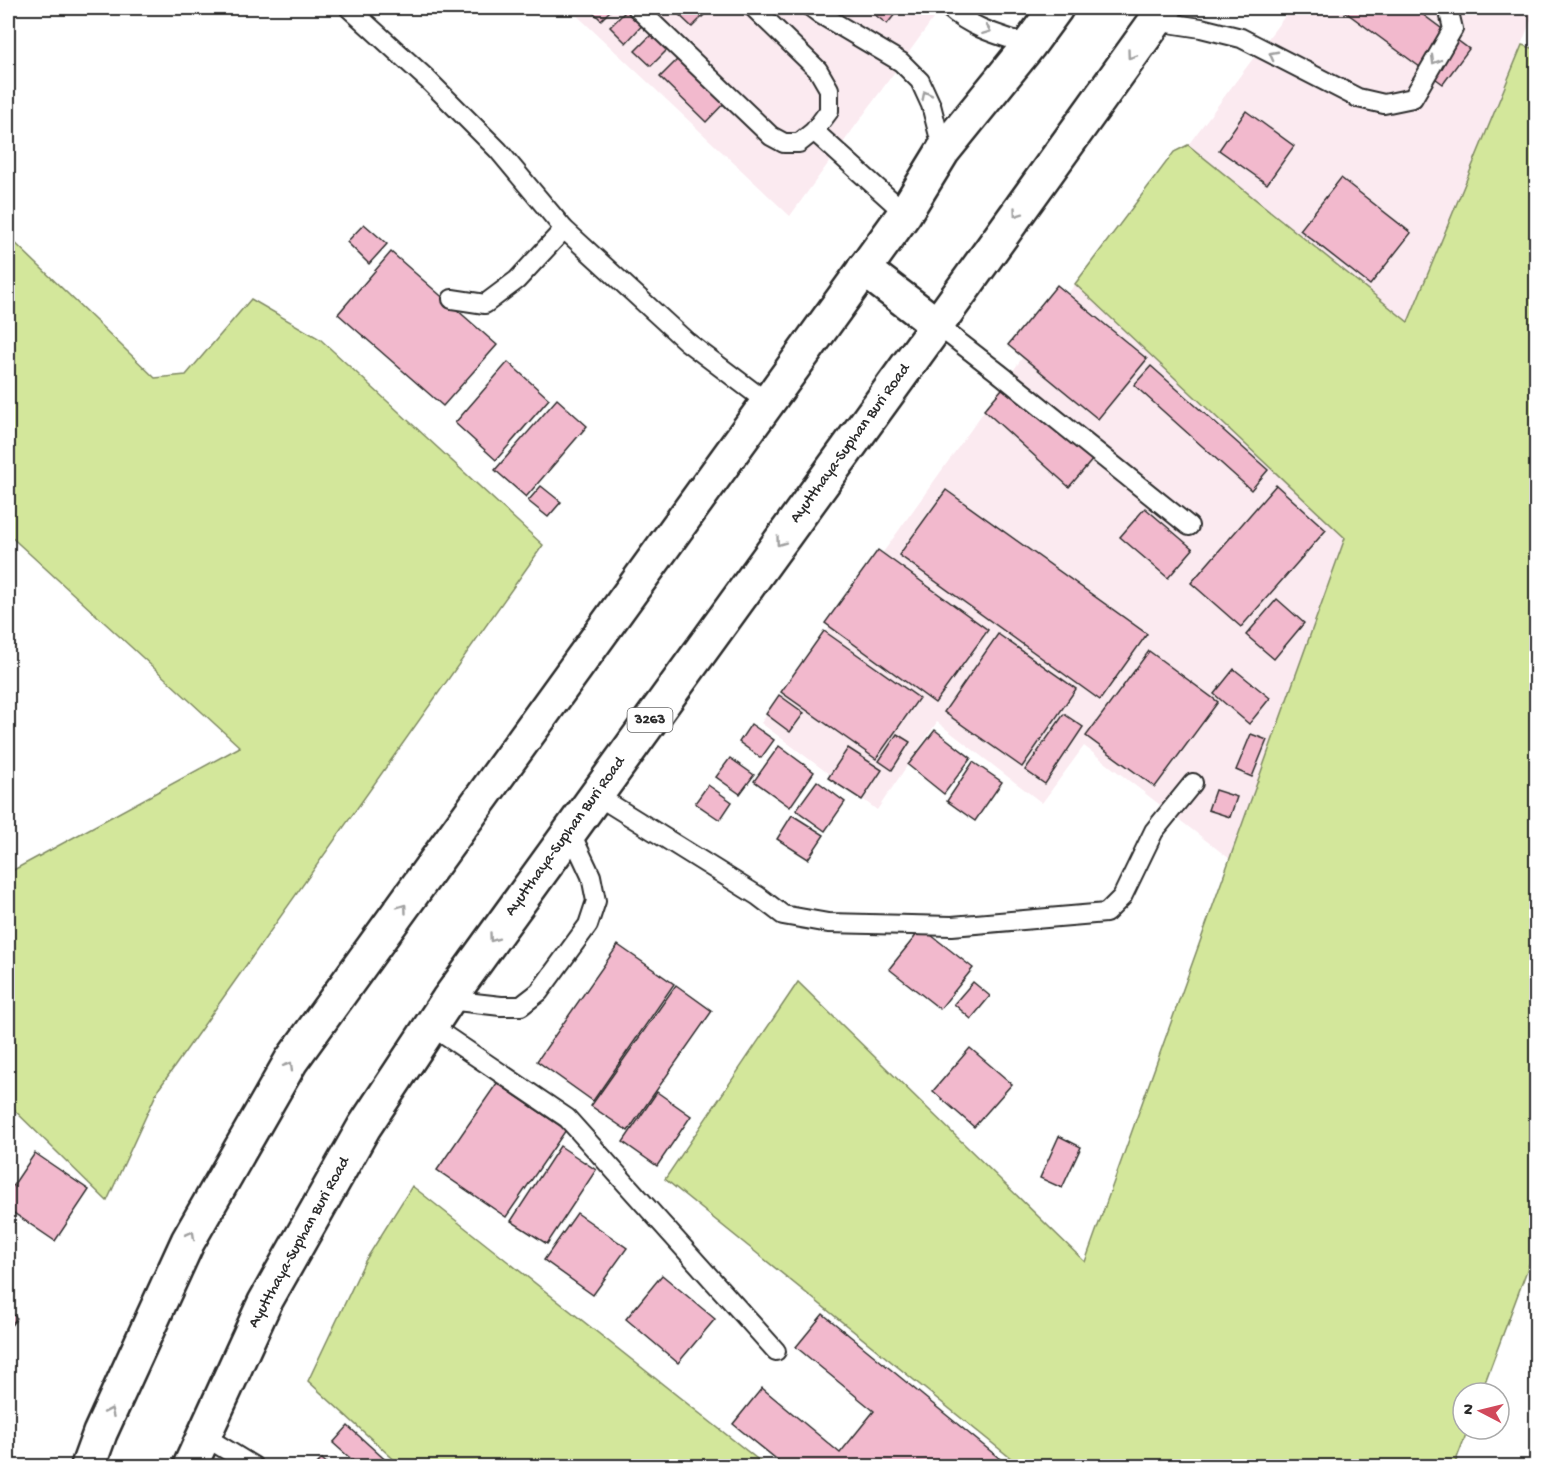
<svg xmlns="http://www.w3.org/2000/svg" width="1544" height="1474" viewBox="0 0 1544 1474" font-family="'Gochi Hand',sans-serif">
<rect width="100%" height="100%" fill="#fff"/>
<filter id="ink" filterUnits="userSpaceOnUse"><feTurbulence type="fractalNoise" baseFrequency=".0167" numOctaves="2"/><feDisplacementMap in="SourceGraphic" scale="12" xChannelSelector="R" yChannelSelector="G"/><feConvolveMatrix kernelMatrix="1 2 1 2 8 2 1 2 1" color-interpolation-filters="sRGB"/></filter>
<g filter="url(#ink)">
<g fill="#fbeaf0">
<path d="M569,8h372l-151,208z"/>
<path d="M1291,8h245l-128,315 -220,-178z"/>
<path d="M1075,284l270,254 -115,321 -146,-113 -42,57 -105,-81 -60,88 -116,-87z"/>
</g>
<g fill="#d3e79b" stroke="#7f8963" stroke-width="1.5">
<path d="M1522,45l14,4v1197l-55,147h-18v36h5l-14,37h-443l2,-6 -348,-281 133,-197 287,280 260,-724 -270,-254 99,-132 14,-7 220,177z"/>
<path d="M8,236l147,142 31,-3 65,-76 69,40 223,206 -385,545 -51,111 -99,-97v-231l232,-126 -232,-213z"/>
<path d="M412,1186l13,10 341,270h-365l-93,-85 57,-120z"/>
</g>
<g fill="#f2b9cd" stroke="#2b2b2b" stroke-width="1.5">
<path d="M589,8h24l-12,12z"/>
<path d="M629,8l18,12 -21,23 -16,-16z"/>
<path d="M679,8h32l-19,19 -17,-16z"/>
<path d="M866,8h34l-13,16z"/>
<path d="M1340,8h74l55,41 -26,35z"/>
<path d="M657,29l16,15 -22,22 -16,-15z"/>
<path d="M684,53l46,44 -24,25 -46,-45z"/>
<path d="M1246,111l48,35 -27,38 -48,-34z"/>
<path d="M1341,178l70,55 -41,52 -70,-55z"/>
<path d="M364,224l23,20 -18,20 -22,-22z"/>
<path d="M391,252l106,93 -54,61 -105,-92z"/>
<path d="M1057,285l90,74 -49,60 -90,-74z"/>
<path d="M508,362l41,37 -53,61 -41,-37z"/>
<path d="M1151,366l117,104 -17,20 -117,-105z"/>
<path d="M1008,382l86,76 -25,29 -85,-77z"/>
<path d="M557,399l30,27 -61,71 -31,-27z"/>
<path d="M1276,485l50,45 -85,97 -50,-44z"/>
<path d="M541,486l20,16 -13,15 -20,-16z"/>
<path d="M946,490l201,144 -47,66 -201,-145z"/>
<path d="M1145,508l48,41 -25,29 -48,-41z"/>
<path d="M878,550l110,80 -53,73 -110,-80z"/>
<path d="M1277,599l27,24 -30,36 -28,-24z"/>
<path d="M824,631l95,67 -43,61 -95,-67z"/>
<path d="M998,634l78,55 -54,78 -78,-55z"/>
<path d="M1149,651l69,51 -63,85 -69,-51z"/>
<path d="M1234,669l36,29 -21,26 -35,-30z"/>
<path d="M779,695l25,18 -14,19 -24,-18z"/>
<path d="M1064,714l19,13 -38,57 -20,-14z"/>
<path d="M751,724l23,16 -13,18 -22,-16z"/>
<path d="M935,730l36,28 -27,36 -36,-29z"/>
<path d="M897,734l13,8 -18,28 -13,-9z"/>
<path d="M1251,734l16,6 -15,37 -16,-7z"/>
<path d="M779,746l35,26 -24,35 -36,-26z"/>
<path d="M848,748l34,22 -20,30 -34,-22z"/>
<path d="M730,758l24,17 -14,19 -24,-17z"/>
<path d="M973,762l29,20 -27,39 -28,-20z"/>
<path d="M817,781l28,21 -20,29 -29,-21z"/>
<path d="M708,785l24,17 -12,18 -25,-17z"/>
<path d="M1215,790l22,7 -7,20 -22,-7z"/>
<path d="M792,815l32,20 -16,24 -31,-20z"/>
<path d="M922,928l51,40 -33,41 -51,-40z"/>
<path d="M618,945l56,39 -81,117 -56,-40z"/>
<path d="M973,982l17,14 -19,23 -17,-15z"/>
<path d="M676,985l36,26 -84,120 -37,-25z"/>
<path d="M970,1048l42,36 -38,43 -41,-36z"/>
<path d="M497,1083l69,47 -60,87 -69,-47z"/>
<path d="M657,1092l34,24 -34,50 -34,-24z"/>
<path d="M1059,1136l22,11 -19,41 -22,-10z"/>
<path d="M560,1146l36,24 -49,74 -36,-23z"/>
<path d="M35,1153l54,37 -34,51 -47,-32v-16z"/>
<path d="M577,1213l50,35 -34,47 -49,-35z"/>
<path d="M662,1275l53,44 -37,44 -52,-44z"/>
<path d="M8,1310l9,8 -9,11z"/>
<path d="M823,1314l182,149 -3,3h-217l-52,-42 29,-36 78,65 34,-42 -78,-64z"/>
<path d="M348,1426l44,40h-33l-26,-23z"/>
<path d="M322,1459l8,7h-15z"/>
</g>
<g fill="none" stroke-linecap="round" stroke-linejoin="round">
<g stroke="#2b2b2b" stroke-width="22">
<g id="service">
<path d="M349,8l78,71 71,71 66,79 122,112 82,62"/>
<path d="M637,8l134,128 13,7h15l15,-12 15,-20v-22l-11,-19 -64,-62"/>
<path d="M812,8l8,6 81,48 19,19 11,24 12,46"/>
<path d="M949,8c24,21 50,27 80,37"/>
<path d="M1155,21l46,7 40,10 117,60 26,6 29,-6 40,-69 -5,-21"/>
<path d="M814,131l91,82"/>
<path d="M452,299l33,5 32,-24 47,-51"/>
<path d="M937,325l63,49 189,152"/>
<path d="M596,795l162,101 25,19 45,8 124,3 154,-13 16,-16 32,-66 39,-48"/>
<path d="M448,1000l53,6h20l18,-14 49,-67 8,-24 -5,-25 -21,-45"/>
<path d="M431,1026l136,92 209,233"/>
<path d="M204,1436l49,30"/>
</g>
</g>
<g stroke="#2b2b2b" stroke-width="38">
<g id="primary">
<path d="M864,269l73,56"/>
<path d="M88,1466l12,-33 88,-192 103,-180 614,-848 38,-62 86,-106 27,-37"/>
<path d="M190,1466l75,-164 99,-175 84,-127 489,-675 228,-317"/>
</g>
</g>
<use href="#service" stroke="#fff" stroke-width="18"/>
<use href="#primary" stroke="#fff" stroke-width="33"/>
</g>
<defs><path id="oneway-chevron" d="M-2-3.5L2.5 0L-2 3.5" fill="none" stroke-width="1.6" stroke-linecap="round" stroke-linejoin="round" transform="scale(1.5)"/></defs>
<g stroke="#a0a0a0">
<use href="#oneway-chevron" transform="translate(987 30) rotate(21)"/>
<use href="#oneway-chevron" transform="translate(1131 55) rotate(126)"/>
<use href="#oneway-chevron" transform="translate(1273 55) rotate(-152)"/>
<use href="#oneway-chevron" transform="translate(1435 60) rotate(120)"/>
<use href="#oneway-chevron" transform="translate(926 95) rotate(-116)"/>
<use href="#oneway-chevron" transform="translate(1017 213) rotate(126)"/>
<use href="#oneway-chevron" transform="translate(780 542) rotate(126)"/>
<use href="#oneway-chevron" transform="translate(403 908) rotate(-54)"/>
<use href="#oneway-chevron" transform="translate(493 938) rotate(126)"/>
<use href="#oneway-chevron" transform="translate(289 1066) rotate(-59)"/>
<use href="#oneway-chevron" transform="translate(191 1235) rotate(-61)"/>
<use href="#oneway-chevron" transform="translate(110 1412) rotate(-66)"/>
</g>
</g>
<g text-anchor="middle" dominant-baseline="central" stroke-width="4.5" stroke-linejoin="round" paint-order="stroke">
<rect fill="#fff" stroke="#6b6b6b" stroke-width="1.5" x="627.5" y="708" width="45" height="24" rx="4.5"/>
<g font-size="15" font-weight="bold" fill="#2b2b2b">
<text x="650" y="720">3263</text>
</g>
<g font-size="16" fill="#2b2b2b" stroke="#fff">
<text transform="translate(851 444) rotate(-54)">Ayutthaya-Suphan Buri Road</text>
<text transform="translate(566 837) rotate(-54)">Ayutthaya-Suphan Buri Road</text>
<text transform="translate(300 1243) rotate(-61)">Ayutthaya-Suphan Buri Road</text>
</g>
</g>
<rect width="1544" height="1474" fill="none" stroke="#fff" stroke-width="30"/>
<rect x="15" y="15" width="1514" height="1444" fill="none" stroke="#2b2b2b" stroke-width="2" filter="url(#ink)"/>
<g transform="translate(1481 1411) rotate(277)"><circle r="28" fill="#ffffff" stroke="#aaaaaa" stroke-width="1.5"/>
<path d="M0-4.5L10 22L0 15L-10 22Z" fill="#d1495b"/>
<text y="-9" font-size="16" font-weight="bold" text-anchor="middle" fill="#2b2b2b">N</text>
</g>
</svg>
